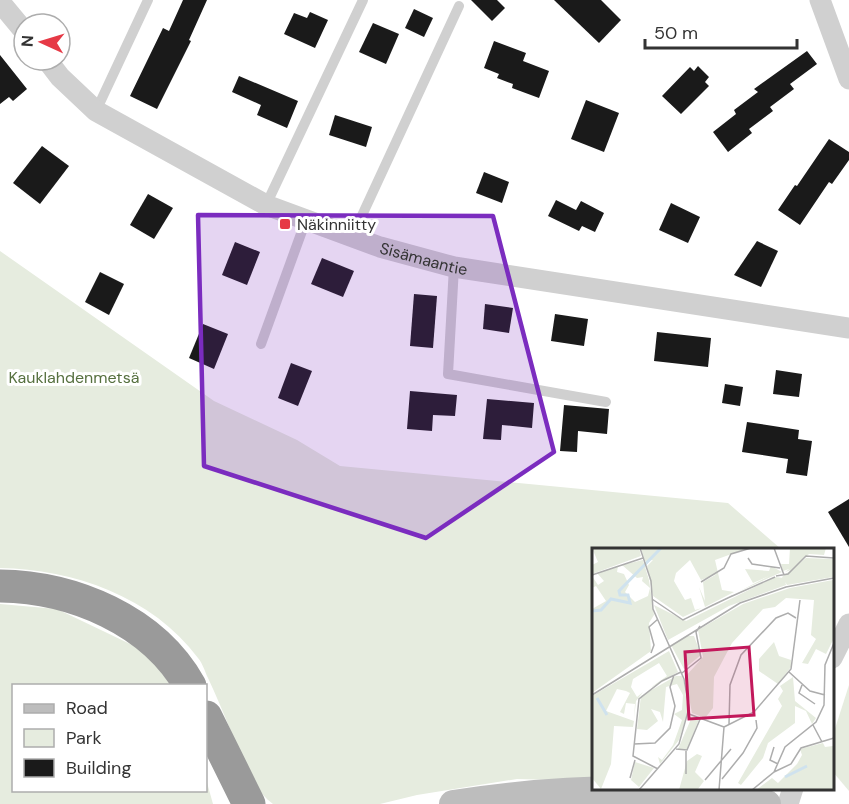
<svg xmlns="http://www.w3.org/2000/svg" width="849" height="804" viewBox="0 0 849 804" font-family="'DM Sans',sans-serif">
<rect width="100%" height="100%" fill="#fff"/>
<g fill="#e6ecdf">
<path d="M0,251l214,150 83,39 43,26 388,37 53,46h-187v232l-77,-2 -100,16 -37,9h-107c-23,-17 -32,-50 -43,-75 -7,-17 -14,-34 -22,-51 -3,-6 -5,-14 -10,-20 -45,-61 -125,-89 -198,-90z"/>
<path d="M0,604l57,5 92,44 21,32 -156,1v104h192v-11l7,25h-213z"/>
<path d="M849,685v106l-16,-19 -1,-34z"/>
</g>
<g fill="#1a1a1a">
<path d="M183,0h24l-18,40 2,1 -34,68 -27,-13 33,-68 6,3z"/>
<path d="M471,0h26l8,8 -13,13z"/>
<path d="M554,0h47l20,20 -22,23z"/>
<path d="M414,9l19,9 -9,19 -19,-9z"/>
<path d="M310,12l18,8 -13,28 -31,-14 10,-21 13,5z"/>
<path d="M373,23l26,11 -13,30 -27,-12z"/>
<path d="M494,41l32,12 -3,8 26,10 -10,27 -27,-10 1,-4 -16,-6 2,-4 -15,-6z"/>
<path d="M807,51l10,13 -27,20 4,5 -24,18 3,4 -24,18 3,4 -24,19 -15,-20 23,-18 -2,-4 24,-18 -4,-3z"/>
<path d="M0,55l27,34 -14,12 -4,-4 -9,7z"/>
<path d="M698,66l11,11 -4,5 4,4 -28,28 -19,-18 28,-29 4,4z"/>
<path d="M239,76l59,25 -11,27 -30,-13 4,-10 -29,-13z"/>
<path d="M586,100l33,13 -15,39 -33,-13z"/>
<path d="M335,115l37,12 -6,20 -37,-12z"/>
<path d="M829,139l20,13v8l-17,24 -3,-2 -29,43 -22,-15 17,-25 2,1z"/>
<path d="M42,146l27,20 -29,38 -27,-21z"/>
<path d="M484,172l25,10 -7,21 -26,-10z"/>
<path d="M148,194l25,14 -19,31 -24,-14z"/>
<path d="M556,200l20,10 5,-9 23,12 -9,19 -13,-6 -3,5 -31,-15z"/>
<path d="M671,203l29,14 -12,26 -29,-13z"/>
<path d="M757,241l21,10 -17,36 -27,-12z"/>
<path d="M235,242l25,10 -13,33 -25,-10z"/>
<path d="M322,258l32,13 -11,26 -32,-13z"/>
<path d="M100,272l24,12 -15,31 -24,-13z"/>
<path d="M414,294l23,2 -4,52 -23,-2z"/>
<path d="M485,304l28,4 -4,25 -26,-4z"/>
<path d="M555,314l33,5 -4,27 -33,-5z"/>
<path d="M203,324l25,10 -14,35 -25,-11z"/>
<path d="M657,332l54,6 -3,29 -54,-6z"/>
<path d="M291,363l21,8 -14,35 -20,-8z"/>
<path d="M776,370l26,4 -3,23 -26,-3z"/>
<path d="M725,384l18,3 -3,19 -18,-3z"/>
<path d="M410,391l47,4 -2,21 -22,-1 -1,16 -25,-2z"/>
<path d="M487,399l47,4 -2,25 -30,-3 -1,15 -18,-1z"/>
<path d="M564,405l45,4 -2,25 -29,-3 -1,21 -17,-1z"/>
<path d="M747,422l52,8 -1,9 14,2 -5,35 -21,-3 2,-14 -46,-7z"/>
<path d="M849,499v48l-21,-35z"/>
</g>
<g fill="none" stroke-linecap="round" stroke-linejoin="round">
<g stroke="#d0d0d0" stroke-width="10">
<path d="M96,111l52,-111"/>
<path d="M266,205l97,-205"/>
<path d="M352,237l107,-231"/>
<path d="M454,267l-6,107 158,28"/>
<path d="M261,344l45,-124"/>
</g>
<g stroke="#d0d0d0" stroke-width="21">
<path d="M820,0l29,79"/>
<path d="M0,2l24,29"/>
<path id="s1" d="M47,60l13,17 36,34 170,94 114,42 74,20 395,61"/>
<path d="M832,658l17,-34"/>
<path d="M788,804l5,-16"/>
</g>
<path stroke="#bdbdbd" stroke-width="28" d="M453,804c85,-13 174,-19 259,-9 18,2 36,6 55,9"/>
<g stroke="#9a9a9a" stroke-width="33">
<path d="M0,586c73,1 153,34 190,100"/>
<path d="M206,717l43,87"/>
</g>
</g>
<path fill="#7b2cbf" fill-opacity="0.2" stroke="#7b2cbf" stroke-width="4.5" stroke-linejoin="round" d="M198,215l295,1 61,236 -128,86 -222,-72z"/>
<rect fill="#e63946" stroke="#fff" stroke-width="2" x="279" y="218" width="12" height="12" rx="3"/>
<g text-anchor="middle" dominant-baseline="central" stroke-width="6" stroke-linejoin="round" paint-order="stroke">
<g font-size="16" fill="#333" stroke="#fff" text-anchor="start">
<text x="297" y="224">Näkinniitty</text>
</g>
<g font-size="16" fill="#333" stroke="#fff">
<text stroke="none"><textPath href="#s1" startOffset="432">Sisämaantie</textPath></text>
</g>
<g font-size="16" fill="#56703f" stroke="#fff">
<text x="74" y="377">Kauklahdenmetsä</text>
</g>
</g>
<g transform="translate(592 548)">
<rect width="242" height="242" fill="#fff"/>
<path d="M0,0h47l2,8 -49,18v-9l6,-3zM49,0h107l-33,12 7,30 12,2 -29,15 -6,-20 6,14 -2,-19 14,-8 -16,6 -11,-20 -14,13 -2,8 11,19 6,-2 4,12 7,-2 -19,9 -30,-21 -6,-30 6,-6 -8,1zM198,0h36l-2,7 -15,-1 -18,16 -6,2 4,-3 -6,2 -2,-7h8zM214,10l27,1v18l-46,8 -5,-8zM51,12l6,20 5,35 -5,8 2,28 -59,42v-84l14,-8 -10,-15 -4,2v-12l6,9 6,-4 -7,-8 21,-7 -1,6 7,2 5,11 -4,7 10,10 13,-6 2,-8 -8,-7 1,-4 -6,1 -15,-13zM179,18l11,6 -42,19 29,-15 -16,7 -8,-14 24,2zM183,29l9,1 2,7 -57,21 -61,34 -14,-35 32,16zM241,32v60l-7,14 -10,-5 -8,15 -6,-1 14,-24 -5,-4 3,-35 -28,-2 -11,9 -12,2 -31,34 -18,34 -1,31 -8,10 -13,-5 -7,-36 18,-20 -5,-27 45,-26 47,-16zM94,88h8l7,19 -17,14 -13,-24zM182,94l5,14 12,4v7l-13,17 -19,-13v-12zM77,103l9,21 -28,16 17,-12 -8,-13 -26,16 -2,8 6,10 6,-5 -7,9 -2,18 1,-15 -9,-1 -2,11 -4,-2 10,-19 -4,-2 -9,-2 -11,22 28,10 -1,6 -19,-1 -3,38 -10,25 -9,-11v-82zM84,128h6l2,7 4,28 -9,29 -19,24 -2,-7 4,3 11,-15 9,-25 -8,-6 8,-4 1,-15 -6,-11 -11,3 -3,35 -3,-10 -9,-3 7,12 -11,9 -10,-1 4,-33zM201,129l2,24 21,17 -4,6 -6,-13 -11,-5v17l-27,20 -5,15 -22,27 -3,-2 44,-77 -4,-7 5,-8 -3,-5zM99,171h8l-12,31 -9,-1zM231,195l2,4 8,-1v43l-77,1 16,-12 6,5 19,-19 5,-9 -2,-6zM105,206l5,2 -7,16 9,9 -6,8 -19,1 8,-29zM43,214l19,6 -15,19 -8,-7z" fill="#e6ecdf"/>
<path fill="none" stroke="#cfe2ee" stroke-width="3" d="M0,63l9,-1 10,-11 19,4 -2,-8h-8l-1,-4 42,-43M5,150l10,17M193,229l22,-11"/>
<path fill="none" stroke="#adadad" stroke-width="1.5" d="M182,0l10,27M156,10l4,6 28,4M0,27l51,-17M184,28l12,-2 18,-18 28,2M109,34l23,-14 7,-14 20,-6M138,49l45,-20M60,51l31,21 30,-15M119,58l21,-10M59,105l3,-8 -5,-18 9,-8M197,124l21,19 15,4M90,125l19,-15 -5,-26 4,-6M210,137l-3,8 16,11M0,147l148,-92 46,-16 48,-9M97,166l35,13M137,176l1,-39 11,-30 35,-37 12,-5 8,5M221,177l9,17M132,179l30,-15 37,-43 9,-69M42,196l21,-1 15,-15 5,-22 -5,-19 4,-12M182,199l-4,13 8,4M84,201l11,1 14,-33M94,203v23M66,221l-25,-13 6,-57 23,-18 19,-9M182,224l17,-8 10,-16 33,-10M38,230l5,-18M130,231l21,-26 14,-25 -1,-8M113,232l26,-31M47,242l40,-46 10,-36 -5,-29 -31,-70 -2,-28 -11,-33M127,242l5,-63M160,242l22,-18 11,-25 31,-25 8,-17 1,-40 9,-22"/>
<path fill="#c2185b" fill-opacity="0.15" stroke="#c2185b" stroke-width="3" d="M157,99l5,68 -65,4 -4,-67z"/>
<rect width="242" height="242" fill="none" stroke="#333" stroke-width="3"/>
</g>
<rect x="12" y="684" width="195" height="108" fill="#ffffff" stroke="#adadad" stroke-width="1.5"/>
<rect x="24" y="704" width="30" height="9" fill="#bdbdbd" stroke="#adadad" stroke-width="1.5"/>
<text x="66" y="714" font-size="18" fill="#333333">Road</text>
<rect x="24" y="729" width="30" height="18" fill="#e6ecdf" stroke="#adadad" stroke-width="1.5"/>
<text x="66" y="744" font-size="18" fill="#333333">Park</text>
<rect x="24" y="759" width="30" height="18" fill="#1a1a1a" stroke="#adadad" stroke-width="1.5"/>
<text x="66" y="774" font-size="18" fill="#333333">Building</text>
<g transform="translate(42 42) rotate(274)"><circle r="28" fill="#ffffff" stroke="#adadad" stroke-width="1.5"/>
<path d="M0-4.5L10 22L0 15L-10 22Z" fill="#e63946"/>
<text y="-9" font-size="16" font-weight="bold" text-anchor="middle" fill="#333333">N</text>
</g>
<path d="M645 39v9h152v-9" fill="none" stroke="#333333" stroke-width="3"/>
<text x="654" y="39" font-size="18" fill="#333333" stroke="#ffffff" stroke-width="4.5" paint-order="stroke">50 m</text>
</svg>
